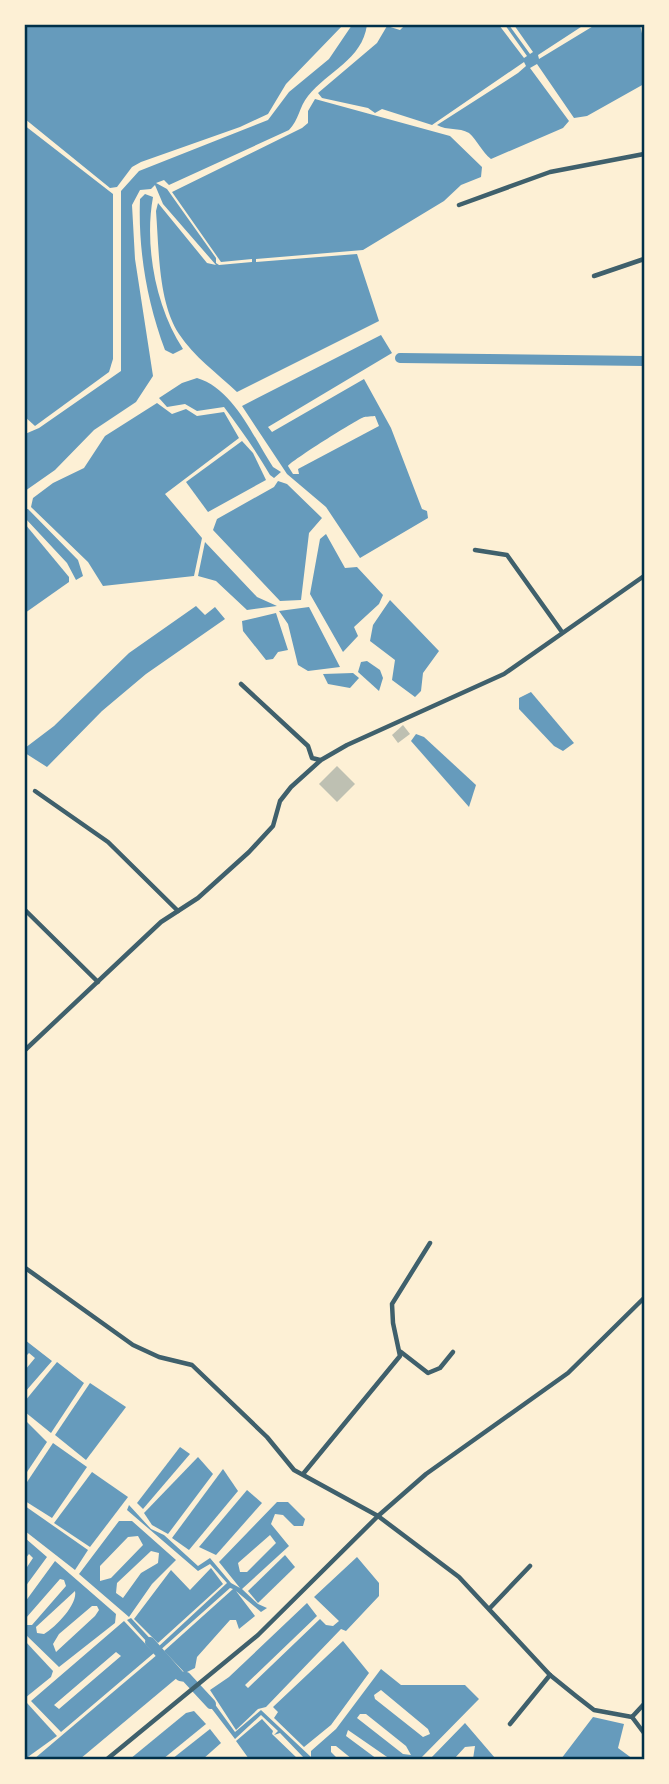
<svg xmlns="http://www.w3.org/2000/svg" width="669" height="1784" viewBox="0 0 669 1784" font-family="Barlow,sans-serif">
<rect width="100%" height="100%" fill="#fdf0d5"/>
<g fill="#669bbc" fill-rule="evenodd">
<path d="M24,25l1,-1 318,1 -57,59 -18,30 -28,13 -99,35 -9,5 -15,20 -7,1 -85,-69z"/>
<path d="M352,25h15c-5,35 -39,46 -59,71 -9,11 -9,24 -19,34l-120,55 -5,-5 -8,3 11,6 49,69v5l3,2 33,-3v-3l-31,3 -49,-70 130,-64 6,-5v-12l7,-12 135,37 32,31 -1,10 -20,8 -17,16 -81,49 -107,9v3l101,-8 22,67 -142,71c-20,-19 -43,-35 -58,-58 -21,-32 -20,-86 -23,-123l2,-8 49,60 9,2 -53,-61 -8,-19 -4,4 -11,1 -8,15 3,54 18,117 -17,26 -42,28 -39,40 -30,21v-57l14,-6 82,-57v-180l18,-20 129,-51 21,-28 40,-33z"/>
<path d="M405,25h94l25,33 3,-2 -22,-31h4l21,29 3,-2 -19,-27h70l-46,30 1,4 56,-34h45l4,17v42l-57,32 -13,2 -37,-54 -7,4 39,53 -6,7 -72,31c-9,-7 -14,-19 -22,-26 -10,-6 -22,-2 -32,-8l81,-52 8,-7 -2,-4 -92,63 -50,-16 -7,4 -7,-5 -46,-10 -4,-5 59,-50 10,-17 13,4z"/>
<path d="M24,125l89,69v165l-4,13 -74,54 -11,-10z"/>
<path d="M145,194l8,3c-9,49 3,111 30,152l-10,5 -8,-4c-18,-48 -27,-100 -25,-151z"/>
<path d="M381,335l11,18 -124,74 4,5 92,-53 27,49 31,81 5,2 1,7 -68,40 -34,-51 -39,-33 -45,-68zM375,416l4,10 -81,43 1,5h-6l-5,-8c3,-5 68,-46 76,-49 0,0 10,-1 11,-1z"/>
<path d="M197,378c37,11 56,59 76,89l8,5 -7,6 -4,-3c-15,-26 -29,-45 -46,-68l-27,4 -12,-7 -18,3 -8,-9 23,-15z"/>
<path d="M157,403l15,11 14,-5 11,7 27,-4 15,26 -74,56 37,44 -8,38 -91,10 -15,-24 -57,-55 2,-9 20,-15 31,-15 21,-32z"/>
<path d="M242,441l11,12 13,27 -58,32 -22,-30z"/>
<path d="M278,481l9,3 35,34 -13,15 -8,67 -21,1 -67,-71 4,-11 57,-32z"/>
<path d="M25,509h3l50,51 5,16 -7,4 -9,-17 -42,-45z"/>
<path d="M25,524l44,53v5l-44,31z"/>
<path d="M326,534l19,34 12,-1 26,28 -4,9 -25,23 4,9 -15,16 -33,-58 10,-55z"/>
<path d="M205,542l52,55 20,9 -30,4 -31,-29 -18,-5z"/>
<path d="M390,600l49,51 -16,22 -2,18 -6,6 -23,-17 3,-20 -25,-19 3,-16z"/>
<path d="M196,606l9,9 10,-8 10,12 -79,55 -44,37 -55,56 -22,-14v-5l29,-22 75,-73z"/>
<path d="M309,607l31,60 -32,4 -10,-6 -10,-41 -9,-13z"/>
<path d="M276,613l12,37 -10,2 -5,7 -7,1 -23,-29 -1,-10z"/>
<path d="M367,661l13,9 3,8 -4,13 -21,-19 3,-10z"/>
<path d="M353,673l6,5 -9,10 -22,-4 -5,-10z"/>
<path d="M531,692l43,51 -11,8 -9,-5 -35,-37v-11z"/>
<path d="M416,734l8,3 52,48 -7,22 -58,-66z"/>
<path d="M25,1340l27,21 -27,31v-22l10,-12 -6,-5 -4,4z"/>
<path d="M57,1362l27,21 -33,50 -26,-21v-11z"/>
<path d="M90,1383l36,24 -40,53 -31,-25z"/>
<path d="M25,1420l22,22 -22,33z"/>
<path d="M53,1443l34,24 -35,51 -27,-17v-16z"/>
<path d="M180,1447l10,7 -47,55 -6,-6z"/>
<path d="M198,1457l15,17 -45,60 -16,-9 -8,-12z"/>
<path d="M223,1469l15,22 -49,59 -17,-12z"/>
<path d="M92,1472l36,25 -38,50 -36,-24z"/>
<path d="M247,1490l15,13 -46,52 -17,-8z"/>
<path d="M277,1502h11l17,17 -2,7h-9l-11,-11 -8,-1 -4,10 18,22 -47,43 16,15 9,4 -6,4 -25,-21 19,25 -16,13 -3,-9h-6l-33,37 -2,11 -10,5 -21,-22 69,-62 -3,-1 -73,65 -30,-33 4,-2 27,29 69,-64 -17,-19 -12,7 -71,-61 2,-5 22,24 13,6 34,31 12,-8 21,25 9,5 -21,-26zM270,1535l6,8 -29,29h-7l-2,-9z"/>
<path d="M25,1506l63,44 -13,20 -50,-39z"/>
<path d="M119,1521h13l44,39 -24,24 -23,33 -50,-43zM138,1536l5,9 -32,33 -11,3v-15l28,-29zM151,1551l8,2 -1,10 -17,10 -18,25 -7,-5 1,-10z"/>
<path d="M25,1538l22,19 -22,30v-17l8,-12 -4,-4 -4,5z"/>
<path d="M285,1555l10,12 -37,36 -10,-12z"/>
<path d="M357,1557l22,26v13l-33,35 -5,-2 -75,78 -8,2 -22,21 -26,-40 19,-13 78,-74 10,13 -72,69 3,3 72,-69 6,6 7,1 6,-5 -25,-24z"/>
<path d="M55,1561l61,53 -1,9 -56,44 -35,-34 1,-31zM60,1579l4,1 2,6 -34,39h-5l-1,-7zM75,1591c3,13 -19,36 -31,43l-7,-1 -1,-6zM92,1606h5l2,4 -4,6 -39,36 -3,-8 6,-10z"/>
<path d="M211,1568l12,16 -65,59 -24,-24 37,-49 19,20z"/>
<path d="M124,1621l30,32 -93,79 -30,-31zM116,1652l5,4 -62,53 -5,-4z"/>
<path d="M25,1641l28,30 -2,6 -26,21z"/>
<path d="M343,1641l26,32 -38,52 -27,22 -30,-29 4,-6 -5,-5z"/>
<path d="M158,1654l20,23 -98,82h-46z"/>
<path d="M381,1669l20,16h64l14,14 -59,60h-30l-42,-29 -2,6 31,23h-25l-16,-13h-5v6l7,7h-27v-8l25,-22zM381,1690l47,39 2,5 -7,3 -48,-38 -1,-4zM366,1714l40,32 5,9 -8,-1 -46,-36 3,-4z"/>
<path d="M206,1692l29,40 26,-22 50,47 -6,2 -25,-26 -6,2 4,-4 -17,-16 -26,24 -33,-43z"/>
<path d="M27,1703l30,33 -32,23v-53z"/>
<path d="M194,1711l12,13 -43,35h-33l56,-46z"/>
<path d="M593,1717l31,7 -6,24 15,11h-72z"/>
<path d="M262,1719l11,12 -1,3 26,25h-49l-13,-18z"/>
<path d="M465,1723l30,35 -22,1 2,-13 -10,1 -11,12h-24z"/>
<path d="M210,1729l11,14 -18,16h-31z"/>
</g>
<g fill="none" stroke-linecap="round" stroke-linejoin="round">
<g stroke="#669bbc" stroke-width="10">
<path d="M400,358l244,3"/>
<path d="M150,1642l30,34 6,1 25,27"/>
</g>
</g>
<g fill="#bec0b2">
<path d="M403,725l7,9 -12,9 -6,-8z"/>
<path d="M337,766l18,18 -18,18 -18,-18z"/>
</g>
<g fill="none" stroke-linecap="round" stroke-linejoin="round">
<g stroke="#3f606c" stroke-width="4.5">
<path d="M459,205l91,-33 94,-18"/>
<path d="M594,276l50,-17"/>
<path d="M475,550l32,5 55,77"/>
<path d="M241,684l67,62 4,12 8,2"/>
<path d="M35,791l73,51 70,69"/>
<path d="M24,909l74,73"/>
<path d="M24,1051l137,-129 37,-24 51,-46 24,-26 7,-25 11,-14 30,-27 26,-15 157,-71 140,-98"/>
<path d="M24,1267l109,78 26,12 33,8 75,72 27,33 84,46 81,61 91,98 26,21 18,14 38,7 12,-13"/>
<path d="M401,1352l27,21 12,-5 13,-16"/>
<path d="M303,1474l97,-118 -7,-33 -1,-19 38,-61"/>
<path d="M490,1608l40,-42"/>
<path d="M632,1717l12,16"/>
<path d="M510,1724l40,-49"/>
<path d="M106,1760l152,-125 120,-119 48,-42 142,-101 76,-75"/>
</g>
</g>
<rect width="669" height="1784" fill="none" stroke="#fdf0d5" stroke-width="52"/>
<rect x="26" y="26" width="617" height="1732" fill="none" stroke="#003049" stroke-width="2.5"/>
</svg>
